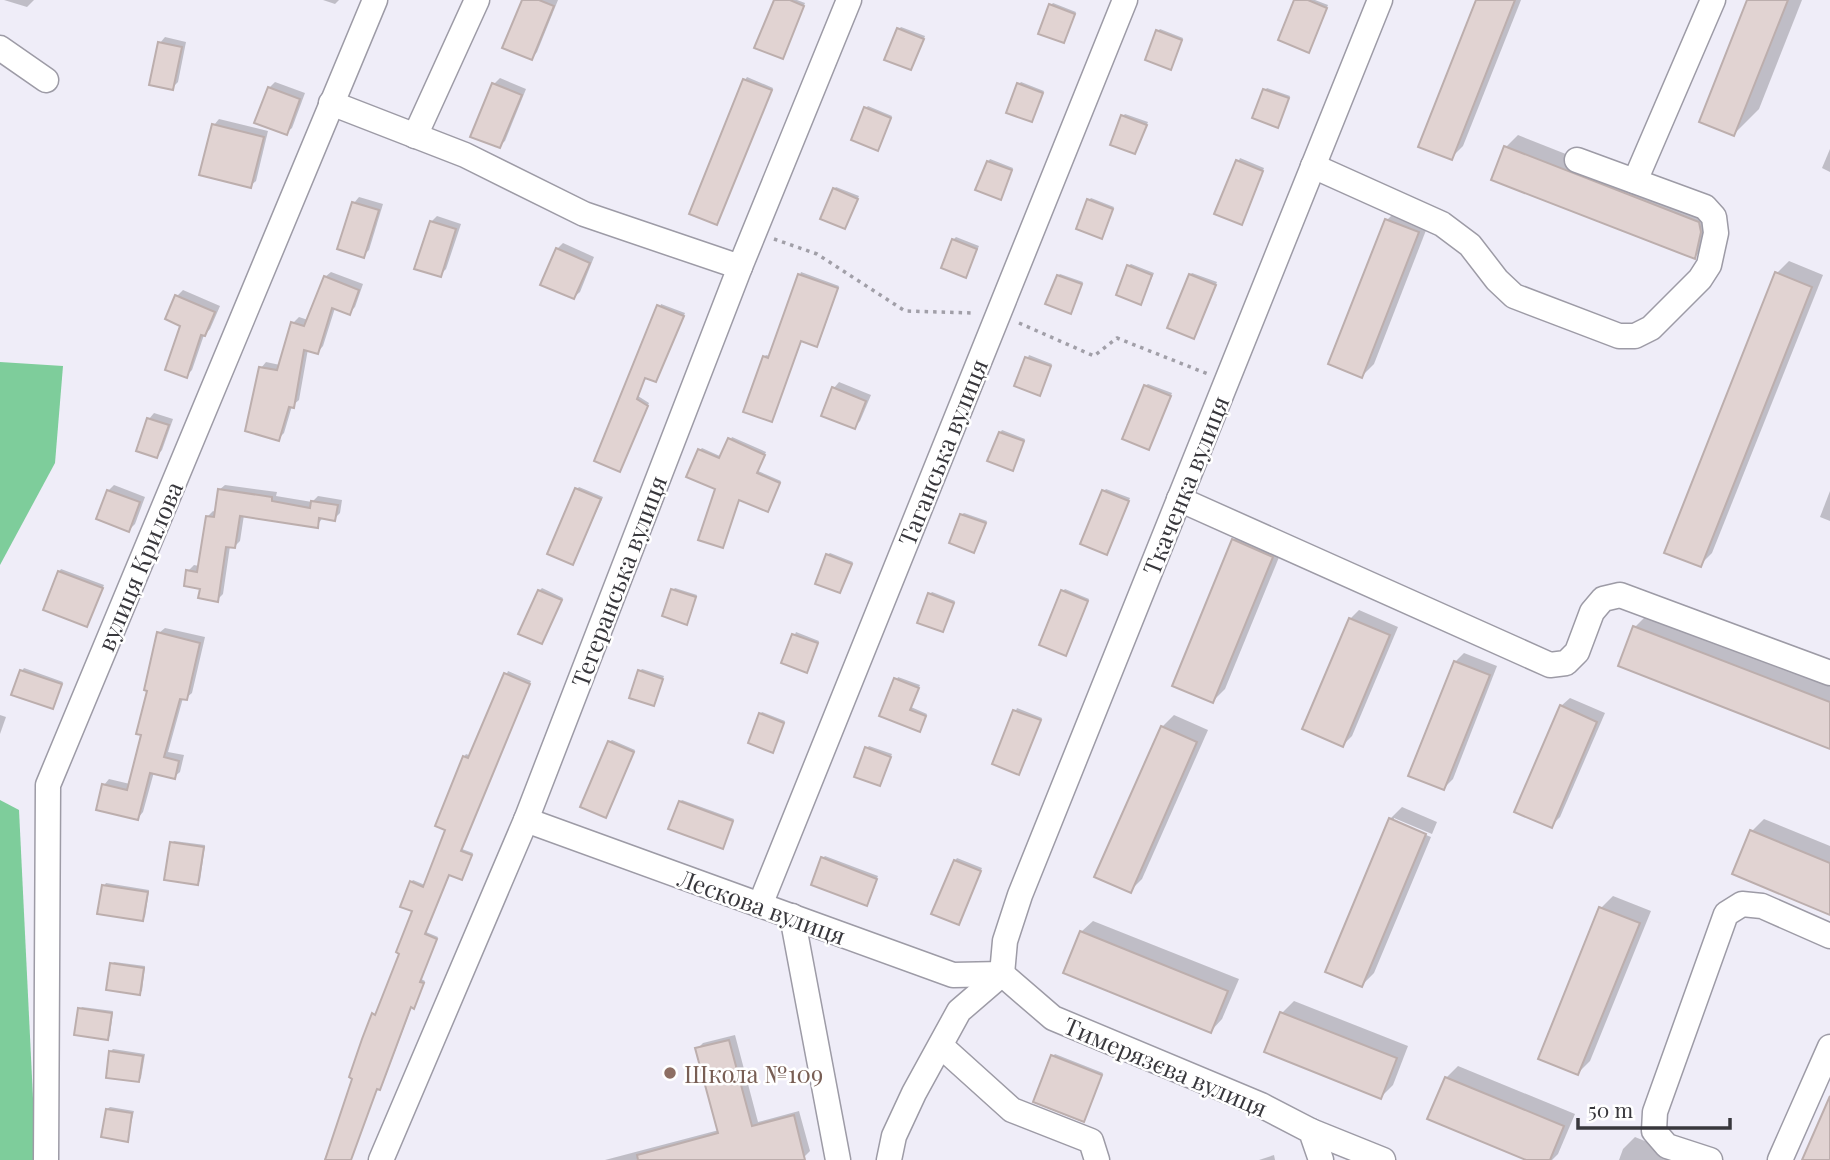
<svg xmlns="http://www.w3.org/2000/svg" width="1830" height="1160" viewBox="0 0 1830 1160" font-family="'Playfair Display',serif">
<rect width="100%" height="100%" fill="#efedf8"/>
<g fill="#7ecd9b">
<path d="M0,362l63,4 -8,97 -55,102z"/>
<path d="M0,800l19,10 17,350h-36z"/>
</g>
<g fill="#0003">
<path d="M4,0h30l-7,7z"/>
<path d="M323,0h16l-4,4z"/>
<path d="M524,0h34l-21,52 -5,6z"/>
<path d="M775,0h22l8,3 -21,52z"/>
<path d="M1296,0h19l13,5 -19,46z"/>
<path d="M1478,0h43l-58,146 -12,12z"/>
<path d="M1749,0h53l-43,109 -25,25z"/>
<path d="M1053,3l23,9 -13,29 -12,-36z"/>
<path d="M901,27l24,9 -12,30 -14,-37z"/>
<path d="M1160,29l23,9 -10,27 -15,-34z"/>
<path d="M165,37l21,5 -8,40 -6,6 -12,-45z"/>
<path d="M747,77l26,11 -56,135 28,-143z"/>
<path d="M500,78l26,11 -21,52 -6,5 -27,-10 22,-52z"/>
<path d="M275,82l30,11 -13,35 -6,5 -17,-45z"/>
<path d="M1021,82l23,9 -13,29 -12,-36z"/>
<path d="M1267,88l23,8 -13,30 -12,-36z"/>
<path d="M868,106l24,10 -14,33 -12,-41z"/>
<path d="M1125,114l23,8 -13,30 -12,-36z"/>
<path d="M219,119l49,12 -12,50 -6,5 -36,-61z"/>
<path d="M1518,135l192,76 -4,34 -11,12 -189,-110z"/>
<path d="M1830,149v23l-8,-4z"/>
<path d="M1240,158l24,10 -21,53 -26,-8z"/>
<path d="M990,159l23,9 -10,27 -15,-33z"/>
<path d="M836,187l23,9 -14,31 -11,-38z"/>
<path d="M359,197l24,7 -14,46 -6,6 -24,-8 15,-45z"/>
<path d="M1091,198l23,9 -11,27 -14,-34z"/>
<path d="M1399,208l31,12 -56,144 -12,12 25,-156z"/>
<path d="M437,216l24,8 -15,45 -6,6 -9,-53z"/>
<path d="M956,237l23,9 -13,30 -13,-36z"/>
<path d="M563,243l31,14 -14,35 -6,5 -17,-48z"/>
<path d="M1789,261l34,14 -111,278 -12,12 77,-292z"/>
<path d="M1131,264l23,9 -13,30 -13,-37z"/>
<path d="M331,272l32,12 -8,23 -6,6 -14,-5 -12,38 -5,6 -10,-3 -9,51 -7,6 -8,27 -6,6 -17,-71 5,-6 14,3 13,-42 6,-6 9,3 17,-43z"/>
<path d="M801,272l38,14 -20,57 -2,2 -15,-5 -30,80 -8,-63 2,-2 4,1z"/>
<path d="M1192,273l25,9 -21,53 -6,-60z"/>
<path d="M1060,274l23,8 -13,30 -12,-36z"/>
<path d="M183,290l37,16 -10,23 -6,6 -12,35 -6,6 -4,-51 -15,-7 10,-22z"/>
<path d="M661,304l24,9 -27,64 -12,-1 -8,20 11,7 -29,66z"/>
<path d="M1029,355l23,9 -11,27 -25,-6z"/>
<path d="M839,382l32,13 -11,26 -5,6 -21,-39z"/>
<path d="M1148,384l24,9 -23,55 -4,-62z"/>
<path d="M154,413l19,6 -11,31 -5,6 -8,-37z"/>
<path d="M1002,430l23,9 -12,30 -13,-36z"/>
<path d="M732,437l34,15 -8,19 23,10 -11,27 -30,-10 -17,48 -6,-58 -17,-38 2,-2 20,9z"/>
<path d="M114,485l31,12 -10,27 -6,6 -21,-39z"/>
<path d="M225,485l52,7 -1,4 36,6 6,-6 24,4 -2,13 -6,6 -11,-2 -6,9 -73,-11 -4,26 -5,5h-5l-7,48 -6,6 -15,-13 -14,-16 6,-6 5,1 8,-49 6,-6 3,1 3,-22z"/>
<path d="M579,487l24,10 -30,66 4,-74z"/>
<path d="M1106,489l24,9 -23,55 -3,-62z"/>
<path d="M1830,491v30l-10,-4z"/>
<path d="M964,513l23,8 -13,30 -13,-36z"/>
<path d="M1246,528l38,17 -59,144 -12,12 21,-161z"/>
<path d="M830,553l23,9 -13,29 -13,-36z"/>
<path d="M61,569l43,16 -17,40 -28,-53z"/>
<path d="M542,588l21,10 -21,44 -3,-51z"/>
<path d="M675,588l22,7 -9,25 -15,-30z"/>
<path d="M1065,589l24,10 -23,55 -3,-63z"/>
<path d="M932,592l23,9 -11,27 -14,-34z"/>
<path d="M1359,610l39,17 -46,109 -9,9 7,-126z"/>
<path d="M1647,615l183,71v61l-210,-82 15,-38z"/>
<path d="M165,628l40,9 -13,56 -6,5h-3l-15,54 16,3 -4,17 -6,5 -20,-5 -11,40 -5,6 -34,-33 5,-6 21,5 13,-50 16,-101z"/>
<path d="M796,632l23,9 -10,27 -26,-6z"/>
<path d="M1464,653l33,13 -44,113 -9,9 11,-126z"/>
<path d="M24,668l39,14 -11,25 -30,-36z"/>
<path d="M642,669l22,7 -11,28 -13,-33z"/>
<path d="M508,671l23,10 -69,168 11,4 -9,23 -14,-2 -24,58 12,5 -17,42 4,2 -9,23 -4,2 -30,80 -4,1 -27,73h-27l7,-17 43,-129 4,-1 24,-60 12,-43 -3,-28 2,-2 12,5 23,-56 16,-72 2,-3 5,2z"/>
<path d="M898,677l22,8 -9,22 16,7 -7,16 -39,-15z"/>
<path d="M1570,698l35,15 -45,104 -9,9 10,-120z"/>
<path d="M1017,708l25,10 -22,52 -26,-7z"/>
<path d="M762,712l23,9 -12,30 -13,-37z"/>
<path d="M0,715l6,2 -6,17z"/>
<path d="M1174,715l34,15 -66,149 -12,12 32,-164z"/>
<path d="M612,740l23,10 -27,64 1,-72z"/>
<path d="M869,746l23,8 -11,28 -14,-34z"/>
<path d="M682,800l52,19 -12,28 -42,-45z"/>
<path d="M1402,807l35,15 -5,12 -38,-16v4l37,15 -57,136 -12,12 28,-166z"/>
<path d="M1764,819l66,27v67l-96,-39 18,-43z"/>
<path d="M174,841l31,4 -5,36 -2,2 -26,-40z"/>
<path d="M825,856l53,20 -12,28 -43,-46z"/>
<path d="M957,858l25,10 -24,55 -3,-62z"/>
<path d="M106,883l43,7 -4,27 -3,2 -38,-33z"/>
<path d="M1613,896l38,15 -61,150 -12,12 23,-165z"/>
<path d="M1093,921l146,58 -17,40 -11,12 -130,-99z"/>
<path d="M114,962l31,4 -3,25 -3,2 -27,-29z"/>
<path d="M1294,1001l114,45 -15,39 -12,12 -115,-46 16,-38z"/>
<path d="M82,1007l31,4 -3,25 -3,2 -27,-29z"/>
<path d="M735,1035l23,87 41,-11 11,40 -6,6 -12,3h-187l114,-30 -22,-81 6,-6z"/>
<path d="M113,1049l32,5 -4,24 -2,3 -28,-30z"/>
<path d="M1055,1054l48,19 -18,45 -32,-62z"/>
<path d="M1458,1066l117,48 -17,40 -6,6h-21l-85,-82z"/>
<path d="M110,1107l24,4 -7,29 -20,-31z"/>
<path d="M1635,1137l56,23h-72l4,-11z"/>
<path d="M1274,1155l1,5h-16z"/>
</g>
<g fill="#e1d3d2" stroke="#bcaead" stroke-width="2">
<path d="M522,0h17l15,6 -22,54 -30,-12z"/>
<path d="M774,0h16l14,6 -21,53 -29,-11z"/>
<path d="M1294,0h14l19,8 -18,45 -31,-13z"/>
<path d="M1476,0h39l-63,160 -34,-13z"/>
<path d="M1747,0h41l-54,136 -35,-14z"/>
<path d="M1049,4l26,10 -11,29 -26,-9z"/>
<path d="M897,28l27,11 -13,31 -27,-10z"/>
<path d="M1156,30l26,10 -11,30 -26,-10z"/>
<path d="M158,42l24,5 -9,43 -24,-5z"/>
<path d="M743,79l29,11 -55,135 -28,-11z"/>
<path d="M492,83l30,12 -22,53 -30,-11z"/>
<path d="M1017,83l26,10 -11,29 -26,-9z"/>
<path d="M268,87l32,12 -13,36 -33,-12z"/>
<path d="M1263,89l26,9 -11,30 -26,-10z"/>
<path d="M864,107l27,11 -13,33 -27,-11z"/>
<path d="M1121,115l26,10 -12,29 -25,-9z"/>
<path d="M212,124l52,13 -13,51 -52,-13z"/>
<path d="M1504,146l195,76 2,10 -6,27 -204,-79z"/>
<path d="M1236,160l27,11 -21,54 -28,-11z"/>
<path d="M987,161l25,9 -11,30 -26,-10z"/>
<path d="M833,188l25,11 -13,30 -25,-10z"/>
<path d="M1087,199l26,10 -11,30 -26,-10z"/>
<path d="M352,202l27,8 -15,48 -27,-9z"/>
<path d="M1385,219l34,13 -57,146 -34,-14z"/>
<path d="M430,221l26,8 -15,48 -27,-8z"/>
<path d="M952,239l25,10 -11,29 -25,-10z"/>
<path d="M556,248l34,15 -16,36 -34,-14z"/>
<path d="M1127,265l25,10 -11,30 -25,-10z"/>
<path d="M1775,272l37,15 -111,280 -37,-14z"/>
<path d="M798,274l40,14 -21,59 -16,-6 -29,81 -29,-10 20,-56 5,2z"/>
<path d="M1189,274l27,11 -22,54 -27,-11z"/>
<path d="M1057,275l25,9 -11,30 -26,-10z"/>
<path d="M324,276l35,14 -9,25 -18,-7 -14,46 -14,-4 -10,58 -5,-1 -10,34 -34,-10 14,-64 18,3 14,-48 13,4z"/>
<path d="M175,295l40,17 -10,24 -4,-1 -14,43 -22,-8 15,-44 -15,-7z"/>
<path d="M657,305l27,11 -28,66 -11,-4 -8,21 11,7 -28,66 -26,-11z"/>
<path d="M1025,357l26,9 -11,30 -26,-10z"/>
<path d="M1144,385l27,11 -22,54 -27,-11z"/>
<path d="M832,387l34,14 -11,28 -34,-13z"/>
<path d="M147,418l22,7 -12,33 -21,-7z"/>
<path d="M999,432l25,9 -11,30 -26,-10z"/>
<path d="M728,438l37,17 -8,18 23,10 -12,29 -29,-12 -16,48 -25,-8 17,-51 -29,-12 12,-28 21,9z"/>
<path d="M575,488l26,11 -28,66 -26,-11z"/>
<path d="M218,489l54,8v4l38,7 1,-7 27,4 -3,16 -16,-3 -1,10 -78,-12 -5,32 -9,-1 -8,55 -20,-4 2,-9 -16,-3 2,-16 11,2 9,-56 8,1z"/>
<path d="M107,490l33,12 -11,30 -33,-13z"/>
<path d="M1102,490l27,11 -22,54 -27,-11z"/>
<path d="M960,514l26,9 -12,30 -25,-10z"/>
<path d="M1232,539l41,18 -60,146 -41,-17z"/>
<path d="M826,554l26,10 -12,29 -25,-9z"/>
<path d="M58,571l45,17 -16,39 -44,-17z"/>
<path d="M671,589l25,8 -9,28 -25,-9z"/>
<path d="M538,590l24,10 -20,44 -24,-10z"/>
<path d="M1061,590l27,11 -22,55 -27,-11z"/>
<path d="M928,593l26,10 -11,29 -26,-9z"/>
<path d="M1349,618l41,17 -47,112 -41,-18z"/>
<path d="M1633,626l197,76v47l-212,-83z"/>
<path d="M157,632l43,11 -13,57 -7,-1 -16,58 15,4 -4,18 -25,-6 -12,47 -42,-10 6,-26 25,6 14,-55 -5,-1 11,-43 -3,-1z"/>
<path d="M792,634l26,9 -11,30 -26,-10z"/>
<path d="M1454,661l36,14 -46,115 -36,-14z"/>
<path d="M20,670l42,14 -9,25 -42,-14z"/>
<path d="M638,670l25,9 -9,27 -25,-8z"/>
<path d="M504,673l26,11 -69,167 11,4 -10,25 -13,-5 -24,59 12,5 -17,43 4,1 -10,26 -3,-2 -31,83 -3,-1 -26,71h-26l27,-81 -3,-2 13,-38 10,-26 3,2 24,-61 -3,-2 16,-41 -12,-4 10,-26 13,6 22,-57 -10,-4 28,-70 5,2z"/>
<path d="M894,678l25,10 -9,22 16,6 -6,16 -41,-16z"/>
<path d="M1560,705l37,17 -45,106 -38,-16z"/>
<path d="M1013,710l28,10 -22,55 -27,-11z"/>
<path d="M759,713l25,10 -11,30 -25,-10z"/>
<path d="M1161,726l36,16 -66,151 -37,-16z"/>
<path d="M608,741l26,11 -28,66 -26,-11z"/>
<path d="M865,747l26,10 -11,29 -26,-9z"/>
<path d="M679,801l54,20 -10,28 -55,-20z"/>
<path d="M1389,818l37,16 -64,153 -37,-15z"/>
<path d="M1750,830l80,33v52l-98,-41z"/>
<path d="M170,842l34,5 -6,38 -34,-5z"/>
<path d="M821,857l56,22 -10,27 -56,-21z"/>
<path d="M954,860l27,11 -22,54 -28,-11z"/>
<path d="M102,885l46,7 -5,29 -46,-7z"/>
<path d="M1599,907l41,16 -62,152 -40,-16z"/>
<path d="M1080,931l148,60 -17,42 -148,-60z"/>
<path d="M110,963l34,5 -4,27 -34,-5z"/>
<path d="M78,1008l34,5 -4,27 -34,-5z"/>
<path d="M1280,1012l117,46 -16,41 -117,-47z"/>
<path d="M729,1040l23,86 42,-11 11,45h-167l-1,-5 81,-22 -23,-85z"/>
<path d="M109,1051l34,5 -4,26 -33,-4z"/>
<path d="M1051,1055l51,20 -18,47 -51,-20z"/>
<path d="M1445,1077l119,49 -14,34h-24l-99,-41z"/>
<path d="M1830,1096v64h-28z"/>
<path d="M106,1109l26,4 -4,29 -27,-5z"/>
</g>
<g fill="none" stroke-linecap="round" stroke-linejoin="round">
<g stroke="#9d9ba6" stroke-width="27">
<g id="minor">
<path d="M0,48l46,32"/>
<path d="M331,103l134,52 119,59 156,53"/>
<path d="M415,136l62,-136"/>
<path d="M1313,166l129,58 28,21 27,35 17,16 105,40h16l16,-8 49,-49 9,-14 7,-32 -2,-16 -9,-10 -128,-47"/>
<path d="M1635,181l78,-181"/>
<path d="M1179,499l371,166 16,-2 11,-11 15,-40 11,-13 17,-4 210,78"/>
<path d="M526,820l427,155 49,-1"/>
<path d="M760,905l365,-905"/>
<path d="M792,916l46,244"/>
<path d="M1002,974l3,-33 15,-46 360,-895"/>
<path d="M1002,974l51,44 208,87 50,26 10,29"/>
<path d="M941,1046l71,64 79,31 6,19"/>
<path d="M1311,1131l72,29"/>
<path d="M46,1160l2,-375 327,-785"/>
<path d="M381,1160l145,-340 214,-553 109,-267"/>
<path d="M889,1160l5,-24 20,-43 45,-82 43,-37"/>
<path d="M1710,1160l-43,-14 -13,-15 1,-19 71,-198 16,-10 20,2 68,30"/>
<path d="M1780,1160l50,-113"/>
</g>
</g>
<g stroke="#a19fa8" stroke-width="3.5" stroke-dasharray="3.5 5" stroke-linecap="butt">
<path d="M774,239l43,15 88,57 69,2"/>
<path d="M1019,323l75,33 23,-18 91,36"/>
</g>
<use href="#minor" stroke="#fff" stroke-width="24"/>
</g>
<circle fill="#8d6e63" stroke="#fff" stroke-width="2.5" cx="670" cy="1073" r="7"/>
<g text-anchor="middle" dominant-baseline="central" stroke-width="5" stroke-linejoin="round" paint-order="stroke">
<g font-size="24" fill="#38373c" stroke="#fff">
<text transform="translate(942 452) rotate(-68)">Таганська вулиця</text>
<text transform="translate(1185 485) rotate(-68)">Ткаченка вулиця</text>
<text transform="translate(139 566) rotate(-67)">вулиця Крилова</text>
<text transform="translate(618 581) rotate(-69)">Тегеранська вулиця</text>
<text transform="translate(762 906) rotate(20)">Лескова вулиця</text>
<text transform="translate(1166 1066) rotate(23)">Тимерязєва вулиця</text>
</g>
<g font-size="24" fill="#785e54" stroke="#fff" text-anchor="start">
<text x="684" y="1073">Школа №109</text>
</g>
</g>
<path d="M1578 1118v10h152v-10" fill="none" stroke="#38373c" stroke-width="3.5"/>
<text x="1588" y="1118" font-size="21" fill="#38373c" stroke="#ffffff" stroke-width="5" paint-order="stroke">50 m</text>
</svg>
